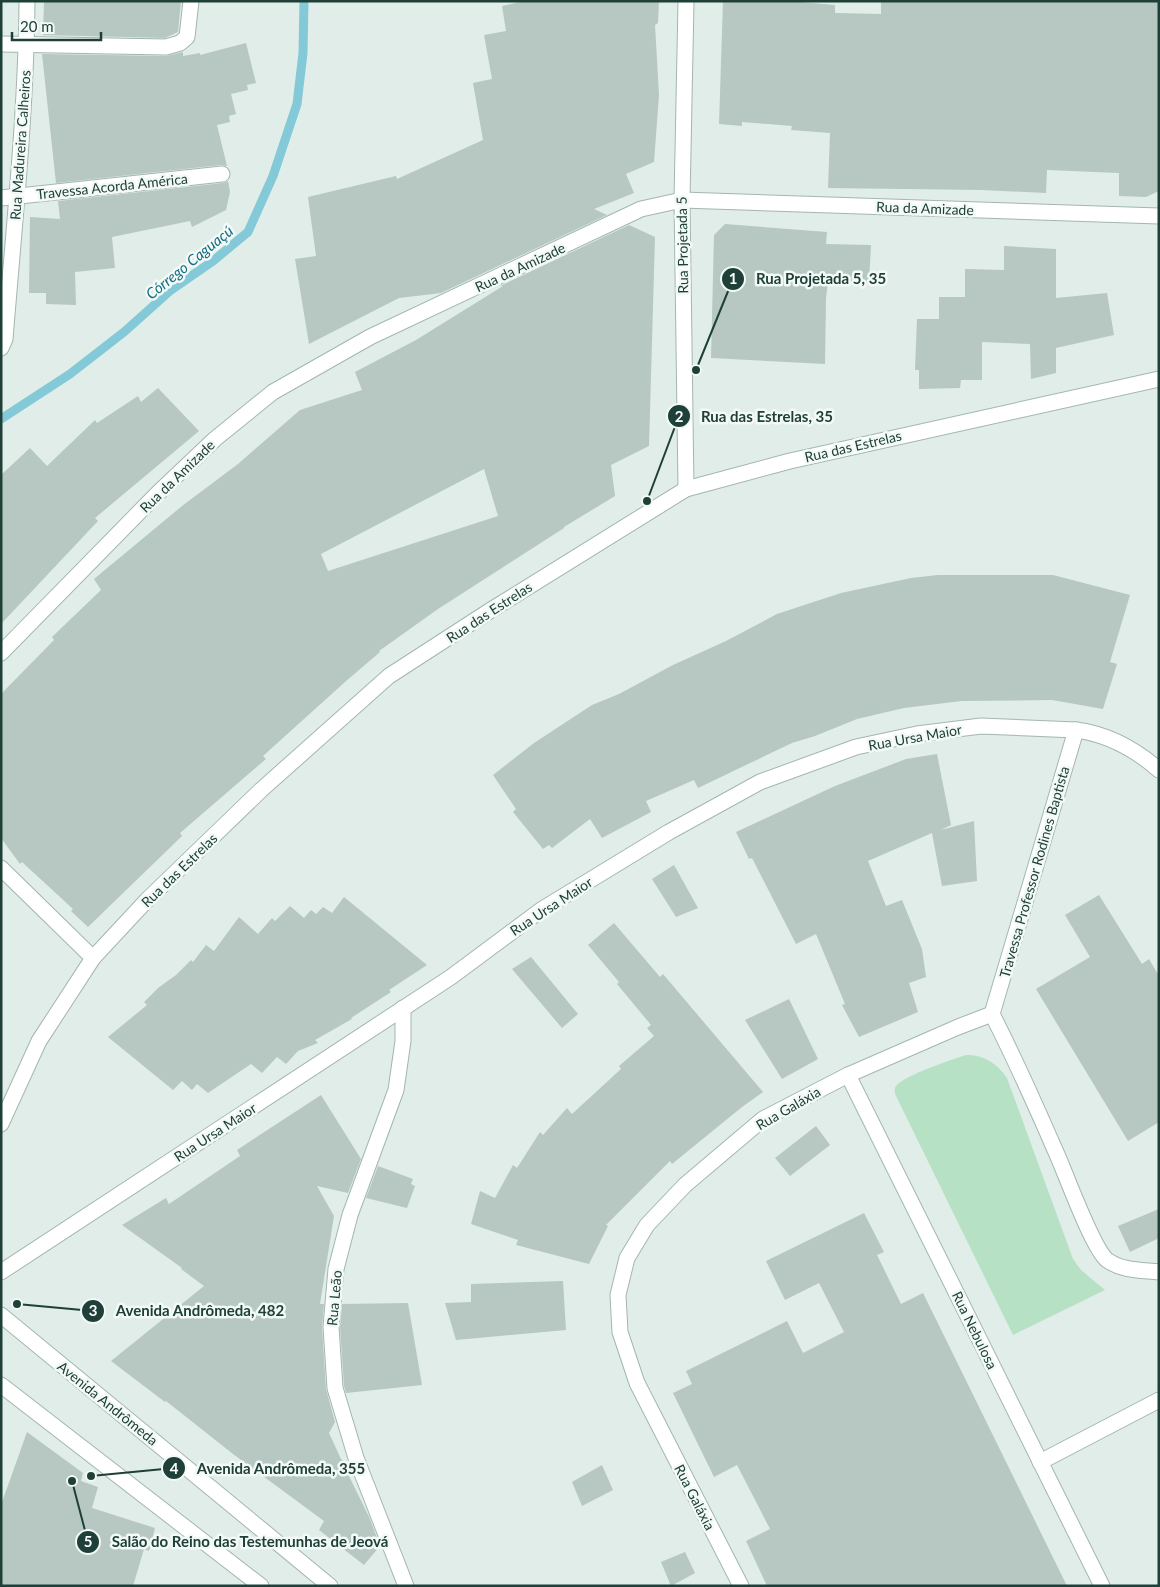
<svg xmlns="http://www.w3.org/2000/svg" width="1160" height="1587" viewBox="0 0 1160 1587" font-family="Lato,sans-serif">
<rect width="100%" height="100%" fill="#e1ede8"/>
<path fill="#b7e1c4" d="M966,1055c17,-1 32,9 41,23l66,181 8,11 24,20 -92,45 -118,-241c0,-3 -1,-5 1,-8 7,-10 57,-27 70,-31z"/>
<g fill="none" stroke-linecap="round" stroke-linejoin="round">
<path stroke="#83c9d8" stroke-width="9" d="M1,419l69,-45 54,-42 47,-42 42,-29 35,-29 25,-56 24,-72 6,-51 1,-52"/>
</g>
<g fill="#b6c8c1" fill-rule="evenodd">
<path d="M44,1h137l-3,31 -13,6 -122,-3z"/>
<path d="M525,1h134l-1,22 -3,2 4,70 -5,67 -28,12 8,19 -40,16 13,6 -166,78 -42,5 -90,46 -14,-85 21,-3 -8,-59 88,-21 1,3 86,-39 -10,-57 19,-4 -8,-44 22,-4 -4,-25z"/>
<path d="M723,1h65l47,4v8l46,1v-13h278v190l-13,6 -27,-1v-23l-72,-3 -1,23 -65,-3 -153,-2 2,-55 -39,-3 1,-4 -50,-4v4l-23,-2z"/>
<path d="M246,43l10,40 -9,2 1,5 -17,4 5,20 -7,2 1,6 -13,3 10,41 -6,-1 -165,18 -14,-129 124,2 17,-4v4l17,-3v2z"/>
<path d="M228,181l2,11 -4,18 -34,17 -2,-6 -78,16 3,31 -40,4 1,33 -30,-1v-11h-17l1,-76 30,2 -2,-18 165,-18z"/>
<path d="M725,224l102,8 -1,12 45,1 -2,38 -41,-1 -2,16 -1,66 -114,-6 3,-123z"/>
<path d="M629,225l26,12 -6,209 -38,19 4,31 -51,31v1l-126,81 -59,42 1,1 -35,30 -82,74 3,3 -86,74 2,3 -94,91 -17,-16 2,-2 -51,-47 -2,2 -19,-26v-144l53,-54 -2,-3 49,-47 -7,-11 88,-73 56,-42 62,-54 62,-20 -7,-18 61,-32 87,-54h-3zM484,469l14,47 -170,55 -7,-17z"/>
<path d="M1004,246l52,3v49l51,-5 7,42 -58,13v25l-25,6 -1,-35 -48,-2v38h-21l-1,8 -41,1v-19h-4l2,-51h22v-22h26v-28l39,1z"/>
<path d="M158,388l41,43 -104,87 3,3 -97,103v-149l29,-27 17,18 48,-46 2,3 41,-27 3,6z"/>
<path d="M938,575h115l77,20 -20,67 7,2 -14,45 -51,-9 -90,1 -58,7 -47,11 -42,17 -23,7 -94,45 -4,-8 -48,21 5,11 -49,26 -12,-19 -38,29 -3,-3 -6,4 -30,-37 3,-3 -23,-34 41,-32 58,-38 27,-11 54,-29 53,-24 51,-27 64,-21 70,-15z"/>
<path d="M937,754l14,71 -10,5 33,-9 3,60 -35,5 -10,-53 -64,28 18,45 16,-6 20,49 4,28 -17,6 9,29 -59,25 -17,-32 3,-1 -29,-70 -20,10 -44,-86 -3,1 -13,-27 99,-46 71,-27z"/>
<path d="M674,865l24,43 -22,9 -24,-38z"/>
<path d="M1099,895l43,69 7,-5 10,17v146l-31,19 -92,-152 54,-32 -25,-42z"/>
<path d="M344,897l83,68 -38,25 2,2 -40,26 1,1 -37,21 3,3 -20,8 -12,13 -9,-7 -15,16 -11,-9 -43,29 -11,-9 -5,6 -10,-9 -9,9 -65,-53 39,-32 -3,-3 14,-14 18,-13 15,-15 2,2 13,-17 8,6 25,-34 19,17 14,-16 3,3 15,-15 14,12 7,-8 5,4 7,-7 9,6z"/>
<path d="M614,923l46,54 3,-3 100,118 -21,15 -70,57 -2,-3 -64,64 2,1 -19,38 -73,-19 2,-5 -47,-16 9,-33 15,7 18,-33 4,3 23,-36 3,3 24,-27 5,6 49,-45 -2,-3 35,-30 -7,-8 4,-3 -34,-41 2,-2 -31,-37z"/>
<path d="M531,957l47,57 -16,14 -50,-59z"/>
<path d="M789,999l29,60 -36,20 -37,-59z"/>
<path d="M321,1095l40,64 -13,34 -31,-7 17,30 -14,88h4l-2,23 4,62 9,33 -6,11 12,26 7,5 3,8 -2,4 21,43 10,27 -16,19 -45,-35 5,-9 -91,-67 -67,-53 -1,1 -54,-41 93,-75 -23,-17 1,-1 -60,-43 44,-27 3,6 71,-48 -3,-6z"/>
<path d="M816,1126l14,19 -40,31 -15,-18z"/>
<path d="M378,1166l35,13 -2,5 4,2 -8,22 -41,-10z"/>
<path d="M1159,1209v29l-29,14 -12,-26z"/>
<path d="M864,1213l20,39 -7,3 24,49 22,-11 144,293h-300l-21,-45 24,-12 -33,-64 -23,12 -41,-84 19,-9 -6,-13 101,-50 16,32 41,-21 -25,-49 -34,17 -19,-39z"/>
<path d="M563,1281l3,49 -110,10 -11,-37 26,-1v-18z"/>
<path d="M408,1303l14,82 -76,8 -2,-7 -4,-59 2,-23z"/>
<path d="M27,1432l56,41 -2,8 17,6 -6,21 63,20 -6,23 -5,-2 -11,37h-132v-81z"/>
<path d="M602,1465l11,25 -31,16 -10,-24z"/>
<path d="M685,1552l10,21 -24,13 -10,-24z"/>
</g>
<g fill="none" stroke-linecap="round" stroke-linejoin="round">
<g stroke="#a3b6b0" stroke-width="17">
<g id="minor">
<path d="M686,1l-4,199 4,289"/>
<path d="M1,44l165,3 14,-4 7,-6 4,-36"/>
<path d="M1,198l221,-24"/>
<path d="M1,348l4,-9c9,-112 21,-225 22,-338"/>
<path d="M1,653l156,-159 58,-55 58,-47 97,-55 271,-128 41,-9 477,16"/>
<path d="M1,868l92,90"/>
<path d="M403,1008v33l-7,49 -46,125 -14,54 -5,58 4,61 21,70 50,128"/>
<path d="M992,1014l84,-284"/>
<path d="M848,1075l254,511"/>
<path d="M1,1124l38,-83 54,-83 54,-58 114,-110 128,-114 102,-66 195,-121 104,-28 369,-82"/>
<path d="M1,1272l450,-295 90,-67 128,-78 91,-50 96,-35 61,-13 64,-8 95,4c31,4 59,19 83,40"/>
<path d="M1,1315l329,271"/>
<path d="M1,1385l260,201"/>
<path d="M1040,1462l119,-62"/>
<path d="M741,1586l-104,-203 -17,-51 -2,-37 9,-37 20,-33 38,-40 78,-66 85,-44 110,-48 34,-13c23,45 43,90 63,136 10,21 37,98 52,110 15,11 35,10 52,12"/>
</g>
</g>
<use href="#minor" stroke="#fff" stroke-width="15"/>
</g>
<g text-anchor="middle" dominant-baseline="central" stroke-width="5" stroke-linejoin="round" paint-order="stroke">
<g font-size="14" fill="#1f4038" stroke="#f2f9f6">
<text transform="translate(20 145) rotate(-86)">Rua Madureira Calheiros</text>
<text transform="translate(112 186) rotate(-6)">Travessa Acorda América</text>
<text transform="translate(925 208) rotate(2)">Rua da Amizade</text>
<text transform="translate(682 245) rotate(-91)">Rua Projetada 5</text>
<text transform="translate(520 267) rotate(-25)">Rua da Amizade</text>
<text transform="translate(853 446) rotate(-13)">Rua das Estrelas</text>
<text transform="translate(177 476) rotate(-44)">Rua da Amizade</text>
<text transform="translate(489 612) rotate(-33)">Rua das Estrelas</text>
<text transform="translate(915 737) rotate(-10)">Rua Ursa Maior</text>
<text transform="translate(179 870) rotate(-44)">Rua das Estrelas</text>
<text transform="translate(1034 872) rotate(-74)">Travessa Professor Rodines Baptista</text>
<text transform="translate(551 906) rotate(-33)">Rua Ursa Maior</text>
<text transform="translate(788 1108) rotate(-30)">Rua Galáxia</text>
<text transform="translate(215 1132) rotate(-33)">Rua Ursa Maior</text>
<text transform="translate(334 1298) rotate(-85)">Rua Leão</text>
<text transform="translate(975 1330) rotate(64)">Rua Nebulosa</text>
<text transform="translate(108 1403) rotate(39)">Avenida Andrômeda</text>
<text transform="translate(695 1497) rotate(63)">Rua Galáxia</text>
</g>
<g font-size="15" font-style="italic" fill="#126d83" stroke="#f2f9f6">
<text transform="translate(189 262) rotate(-39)">Córrego Caguaçú</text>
</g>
</g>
<path fill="none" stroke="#1f4038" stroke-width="2" d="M696 370L733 279M647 501L679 416M17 1304L93 1311M91 1476L174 1468M72 1481L88 1542"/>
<g fill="#1f4038" stroke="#f2f9f6" stroke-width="2">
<circle cx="696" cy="370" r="5"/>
<circle cx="647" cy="501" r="5"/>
<circle cx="17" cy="1304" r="5"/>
<circle cx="91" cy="1476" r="5"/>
<circle cx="72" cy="1481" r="5"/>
<circle cx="733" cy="279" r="12"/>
<circle cx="679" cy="416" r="12"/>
<circle cx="93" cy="1311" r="12"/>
<circle cx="174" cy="1468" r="12"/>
<circle cx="88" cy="1542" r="12"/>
</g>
<g font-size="15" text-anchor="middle" font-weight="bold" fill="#fff">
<text x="733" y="284">1</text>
<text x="679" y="422">2</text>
<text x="93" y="1316">3</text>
<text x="174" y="1474">4</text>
<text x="88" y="1547">5</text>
</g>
<g font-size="15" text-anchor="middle" font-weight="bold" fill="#1f4038" stroke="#f2f9f6" stroke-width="5" stroke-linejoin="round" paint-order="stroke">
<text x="821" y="284">Rua Projetada 5, 35</text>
<text x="767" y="422">Rua das Estrelas, 35</text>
<text x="200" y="1316">Avenida Andrômeda, 482</text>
<text x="281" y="1474">Avenida Andrômeda, 355</text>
<text x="250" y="1547">Salão do Reino das Testemunhas de Jeová</text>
</g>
<rect width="1160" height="1587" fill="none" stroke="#1f4038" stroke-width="5"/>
<path d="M12 32v8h89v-8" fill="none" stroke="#1f4038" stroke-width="2.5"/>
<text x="20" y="32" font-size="15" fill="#1f4038" stroke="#f2f9f6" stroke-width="4" paint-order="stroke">20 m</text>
</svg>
